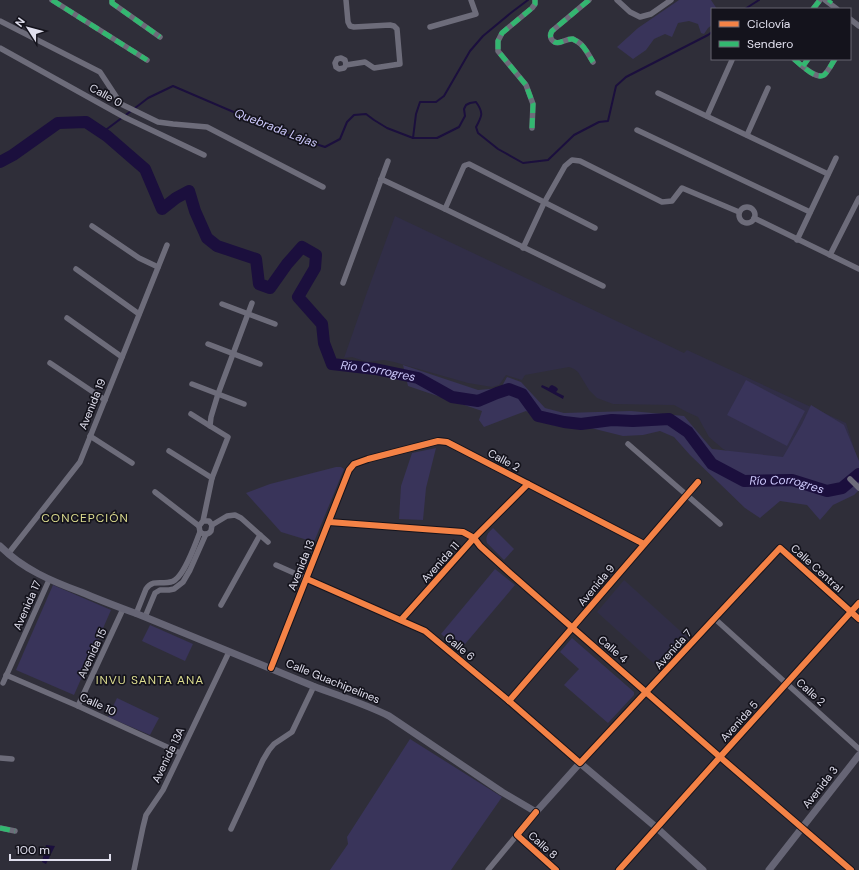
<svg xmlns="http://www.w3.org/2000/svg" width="859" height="870" viewBox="0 0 859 870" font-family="'DM Sans',sans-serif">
<rect width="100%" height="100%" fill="#2f2e39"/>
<g fill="#312e47">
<path d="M395,216l289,137 3,-3 159,73 12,38 -99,5 -36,-17 -14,-12 -11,-20 -11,-5 -13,-7 -61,-1 -16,-6 -8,-8 -11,-18 -4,-3 -5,-2 -44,8 -3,5 -16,-5 -7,10 -7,2 -24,-4 -74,-21 -10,-2 -17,2 -15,-5 -8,1 22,-63z"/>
<path d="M624,580l64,58 -28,31 -63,-57z"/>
</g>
<g fill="#39345a">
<path d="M679,0h32l6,9h-5v16l-4,3 -4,6 -3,-1 -3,-9 -9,-3 -11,2 -6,14 -7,-3 -11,5 -8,11 -13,9 -16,-12 21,-19z"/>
<path d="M403,365l75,25 23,-2 6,-11 14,5 24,26 19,5 67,-2 53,5 28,33 71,8 19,-33 9,-19 33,20 15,36v29l-5,5 -21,10 -13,15 -13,-15 -27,-4 -20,17 -15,-10 -55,-53 -16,-18 -14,-6 -17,4 -20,1 -40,-10h-28l-29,-15 -42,16 -5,-7 3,-9 -74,-25z"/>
<path d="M746,380l59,31 -18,35 -60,-31z"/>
<path d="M436,448l-10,40 -3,32 -24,-1 2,-33 11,-33z"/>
<path d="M336,467h5l3,2 -30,73 -33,-10 -35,-39 24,-9z"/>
<path d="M493,528l21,21 -10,11 -17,-17c-2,-7 1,-10 6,-15z"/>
<path d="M495,569l20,16 -55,65 -19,-16z"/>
<path d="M53,585l58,25 -37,85 -58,-25z"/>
<path d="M150,625l43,19 -8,17 -43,-20z"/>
<path d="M572,638l62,54v3l-26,28 -44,-38 15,-16 -19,-17z"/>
<path d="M117,698l42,20 -9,17 -42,-18z"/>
<path d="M410,739l92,58 -51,73h-121l18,-26 -1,-7z"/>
</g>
<g fill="#1b0f3d">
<path d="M542,385l7,3 1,-2 2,-1 4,2 2,2 -1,2 -1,1 8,4 -1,3 -22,-12z"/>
<path d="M46,845l9,1 -9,18 -4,-2z"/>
</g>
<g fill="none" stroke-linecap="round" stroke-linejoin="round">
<g stroke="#1b0f3d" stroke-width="2">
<path d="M745,9l14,-9"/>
<path d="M103,132l36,-27 9,-7 25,-12 112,48 40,13 15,-8 7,-17 7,-7 12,-1 8,6 13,8 26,10h24l22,-11 6,-11 -1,-7 2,-4 4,-2 6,-1c8,11 6,14 0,25l2,6 20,16 25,14 25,-3 26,-25 25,-13 9,-1 8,-35 10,-9 82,-42 4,-3"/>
<path d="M413,138l3,-24 4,-12h16l8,-6 26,-45 13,-15 29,-24 16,-12"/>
</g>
<path stroke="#1b0f3d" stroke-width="12" id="s1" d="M0,162l13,-7 45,-32 28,-1 21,14 38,33 17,40 14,-11 13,-7 6,20 12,27 10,8 39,13 3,25 11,4 17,-24 15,-17 14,8 -1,13 -17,29 24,27 2,19 8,21 43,5 43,9 34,19 26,4 19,-8 12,-4 13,5 16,22 26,6 17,2 31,-4 21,1 36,-2 19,13 24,32 32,17 48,-1 35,11 15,-3 17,-14"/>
<g stroke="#6d6c7a" stroke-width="5.5">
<path d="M52,0l95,60"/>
<path d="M112,0v3l48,34"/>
<path d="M589,0l-37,31c-2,3 -2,6 0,9 6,7 13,-2 21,-1 1,1 4,2 5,3 7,4 11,14 15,20"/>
<path d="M617,0l13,12 10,5 11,-3 20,-14"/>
<path d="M825,0l12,9"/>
<path d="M813,9l7,-9"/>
<path d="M850,19l9,7"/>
<path d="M0,21l100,51 21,32 37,18 15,2 34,3 116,60"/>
<path d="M430,27l46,-13 -5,-14"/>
<path d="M0,48l126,70 78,37"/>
<path d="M794,59c6,5 22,21 30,16 4,-3 8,-12 11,-16"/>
<path d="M346,65l-1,-5 -4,-2 -4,1 -2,4 1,4 3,2 5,-1 2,-3 19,-3 9,6 26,-4 -3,-35 -3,-3 -4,-1 -36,2 -4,-1 -2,-4 -2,-22"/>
<path d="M803,66l5,-7"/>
<path d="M658,93l170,81"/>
<path d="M707,116l25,-56"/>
<path d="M532,128l1,-24 -7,-19 -28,-34v-10l4,-8 30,-25 3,-4v-4"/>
<path d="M637,130l173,82"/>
<path d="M747,135l21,-47"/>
<path d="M381,179l64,30 158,77"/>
<circle cx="747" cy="215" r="8"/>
<path d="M445,209l19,-43 2,-1 3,-1 126,64"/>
<path d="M754,218l105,51"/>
<path d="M92,226l47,32 19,9"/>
<path d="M797,240l39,-82"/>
<path d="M523,248l21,-45 21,-37 7,-6 8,1 82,41 10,-1 10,-13 57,24"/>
<path d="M830,255l29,-57"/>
<path d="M76,269l63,45"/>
<path d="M343,283l45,-122"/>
<path d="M222,304l53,20"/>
<path d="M67,318l55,39"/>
<path d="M208,344l52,20"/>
<path d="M50,363l55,37"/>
<path d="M192,384l52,20"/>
<path d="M191,414l19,12"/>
<path d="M90,436l42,27"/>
<path d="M628,444l92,80"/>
<path d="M169,451l43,27"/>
<path d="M850,479l9,9"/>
<path d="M155,492l44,34"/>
<path d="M203,521h6l3,4 -1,6c-3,4 -7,4 -11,1l-1,-6 4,-5 9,-43 16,-41 -18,-11 1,-9 7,-23 34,-91"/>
<path d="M329,522l134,10 11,6 6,8 31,28 209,183 131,113"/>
<path d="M212,525l15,-9 8,-1 6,3 27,24"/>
<path d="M8,554l72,-92 87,-217"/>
<path d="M276,565l149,66 84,70 71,62 200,-215 79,71"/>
<path d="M221,605l39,-70"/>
<path d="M136,614l10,-25c8,-12 20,-2 29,-9 11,-8 20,-36 25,-48"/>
<path d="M145,617l10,-24 5,-3h9l5,-1 9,-7 7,-12 16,-36"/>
<path d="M714,618l145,131"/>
<path d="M401,620l73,-82 54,-54"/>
<path d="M271,668l78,-198 5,-6 14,-5 70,-18 9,1 197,102"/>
<path d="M6,675l72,31 102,47"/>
<path d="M3,683l46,-103"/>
<path d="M509,701l189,-219"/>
<path d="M78,706l45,-97"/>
<path d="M0,758l12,1"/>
<path d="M0,828l15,3"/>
<path d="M231,829l32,-69 6,-10 5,-6 18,-12 22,-46"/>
<path d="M517,835l39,35"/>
<path d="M134,870l9,-43 3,-12 17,-25 66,-138"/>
<path d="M488,870l48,-58"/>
<path d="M619,870l101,-113 139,-154"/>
</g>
<g stroke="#666575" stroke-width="7">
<path d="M0,546c23,23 51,35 81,46 21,9 43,17 64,25 57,23 112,46 168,69 26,10 52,18 76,30l113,76 34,20 44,-49 77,65 46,42"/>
<path d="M769,870l90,-115"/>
</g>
<g stroke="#33b770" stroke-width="5" stroke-dasharray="10 5" stroke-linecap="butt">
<path d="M52,0l95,60"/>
<path d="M112,0v3l48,34"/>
<path d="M589,0l-37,31c-2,3 -2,6 0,9 6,7 13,-2 21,-1 1,1 4,2 5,3 7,4 11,14 15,20"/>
<path d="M829,3l2,-3"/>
<path d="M813,9l7,-9"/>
<path d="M794,59c6,5 22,21 30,16 4,-3 8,-12 11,-16"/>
<path d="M803,66l5,-7"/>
<path d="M532,128l1,-24 -7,-19 -28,-34v-10l4,-8 30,-25 3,-4v-4"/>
<path d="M0,828l15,3"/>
</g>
<g stroke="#14131c" stroke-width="8">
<g id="cycleway">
<path d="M329,522l134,10 11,6 6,8 31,28 209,183 131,113"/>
<path d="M307,579l118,52 84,70 71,62 200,-215 79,71"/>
<path d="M401,620l73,-82 54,-54"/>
<path d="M271,668l78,-198 5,-6 14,-5 70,-18 9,1 197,102"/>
<path d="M509,701l189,-219"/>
<path d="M536,812l-19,23 39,35"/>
<path d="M619,870l101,-113 139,-154"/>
</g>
</g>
<use href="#cycleway" stroke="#f48246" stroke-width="6"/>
</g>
<g text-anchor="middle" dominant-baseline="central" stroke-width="3.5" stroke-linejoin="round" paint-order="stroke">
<g font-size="11" fill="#e0dfed" stroke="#14131c">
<text transform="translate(106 95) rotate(29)">Calle 0</text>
<text transform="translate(92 404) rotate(-68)">Avenida 19</text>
<text transform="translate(504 460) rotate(28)">Calle 2</text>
<text transform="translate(440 562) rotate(-48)">Avenida 11</text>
<text transform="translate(301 565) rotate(-68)">Avenida 13</text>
<text transform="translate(817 568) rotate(42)">Calle Central</text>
<text transform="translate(596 585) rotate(-50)">Avenida 9</text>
<text transform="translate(27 605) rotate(-66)">Avenida 17</text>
<text transform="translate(460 647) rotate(40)">Calle 6</text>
<text transform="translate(613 649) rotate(41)">Calle 4</text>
<text transform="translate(673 649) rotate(-48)">Avenida 7</text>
<text transform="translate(92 653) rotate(-65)">Avenida 15</text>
<text transform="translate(333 681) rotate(22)">Calle Guachipelines</text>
<text transform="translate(811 692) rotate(42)">Calle 2</text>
<text transform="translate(98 704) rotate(25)">Calle 10</text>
<text transform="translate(739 721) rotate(-48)">Avenida 5</text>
<text transform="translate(168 755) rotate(-64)">Avenida 13A</text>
<text transform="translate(820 787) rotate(-52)">Avenida 3</text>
<text transform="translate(543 845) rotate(42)">Calle 8</text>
</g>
<g font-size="12" font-style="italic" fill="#ccc8fb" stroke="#14131c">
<text transform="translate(276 128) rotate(21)">Quebrada Lajas</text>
<text stroke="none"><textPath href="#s1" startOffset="630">Río Corrogres</textPath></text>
<text stroke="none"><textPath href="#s1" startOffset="1085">Río Corrogres</textPath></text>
</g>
<g font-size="12" letter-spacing="1" fill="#dede90" stroke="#14131c">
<text x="85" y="518">CONCEPCIÓN</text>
<text x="150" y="680">INVU SANTA ANA</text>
</g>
</g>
<rect x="711" y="8" width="140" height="52" fill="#14131c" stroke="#666570"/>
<rect x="719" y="21" width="20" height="6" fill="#f48246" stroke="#666570"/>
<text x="747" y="28" font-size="12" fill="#e0dfed">Ciclovía</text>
<rect x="719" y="41" width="20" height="6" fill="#33b770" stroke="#666570"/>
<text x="747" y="48" font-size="12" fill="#e0dfed">Sendero</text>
<g transform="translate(28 28) rotate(306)" stroke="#14131c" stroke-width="3" paint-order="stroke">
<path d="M0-3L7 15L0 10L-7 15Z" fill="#e0dfed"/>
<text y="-6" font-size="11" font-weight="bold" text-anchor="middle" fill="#e0dfed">N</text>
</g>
<path d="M10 854v6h100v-6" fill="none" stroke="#e0dfed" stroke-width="2"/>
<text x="16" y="854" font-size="12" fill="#e0dfed" stroke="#14131c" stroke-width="3" paint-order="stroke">100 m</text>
</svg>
